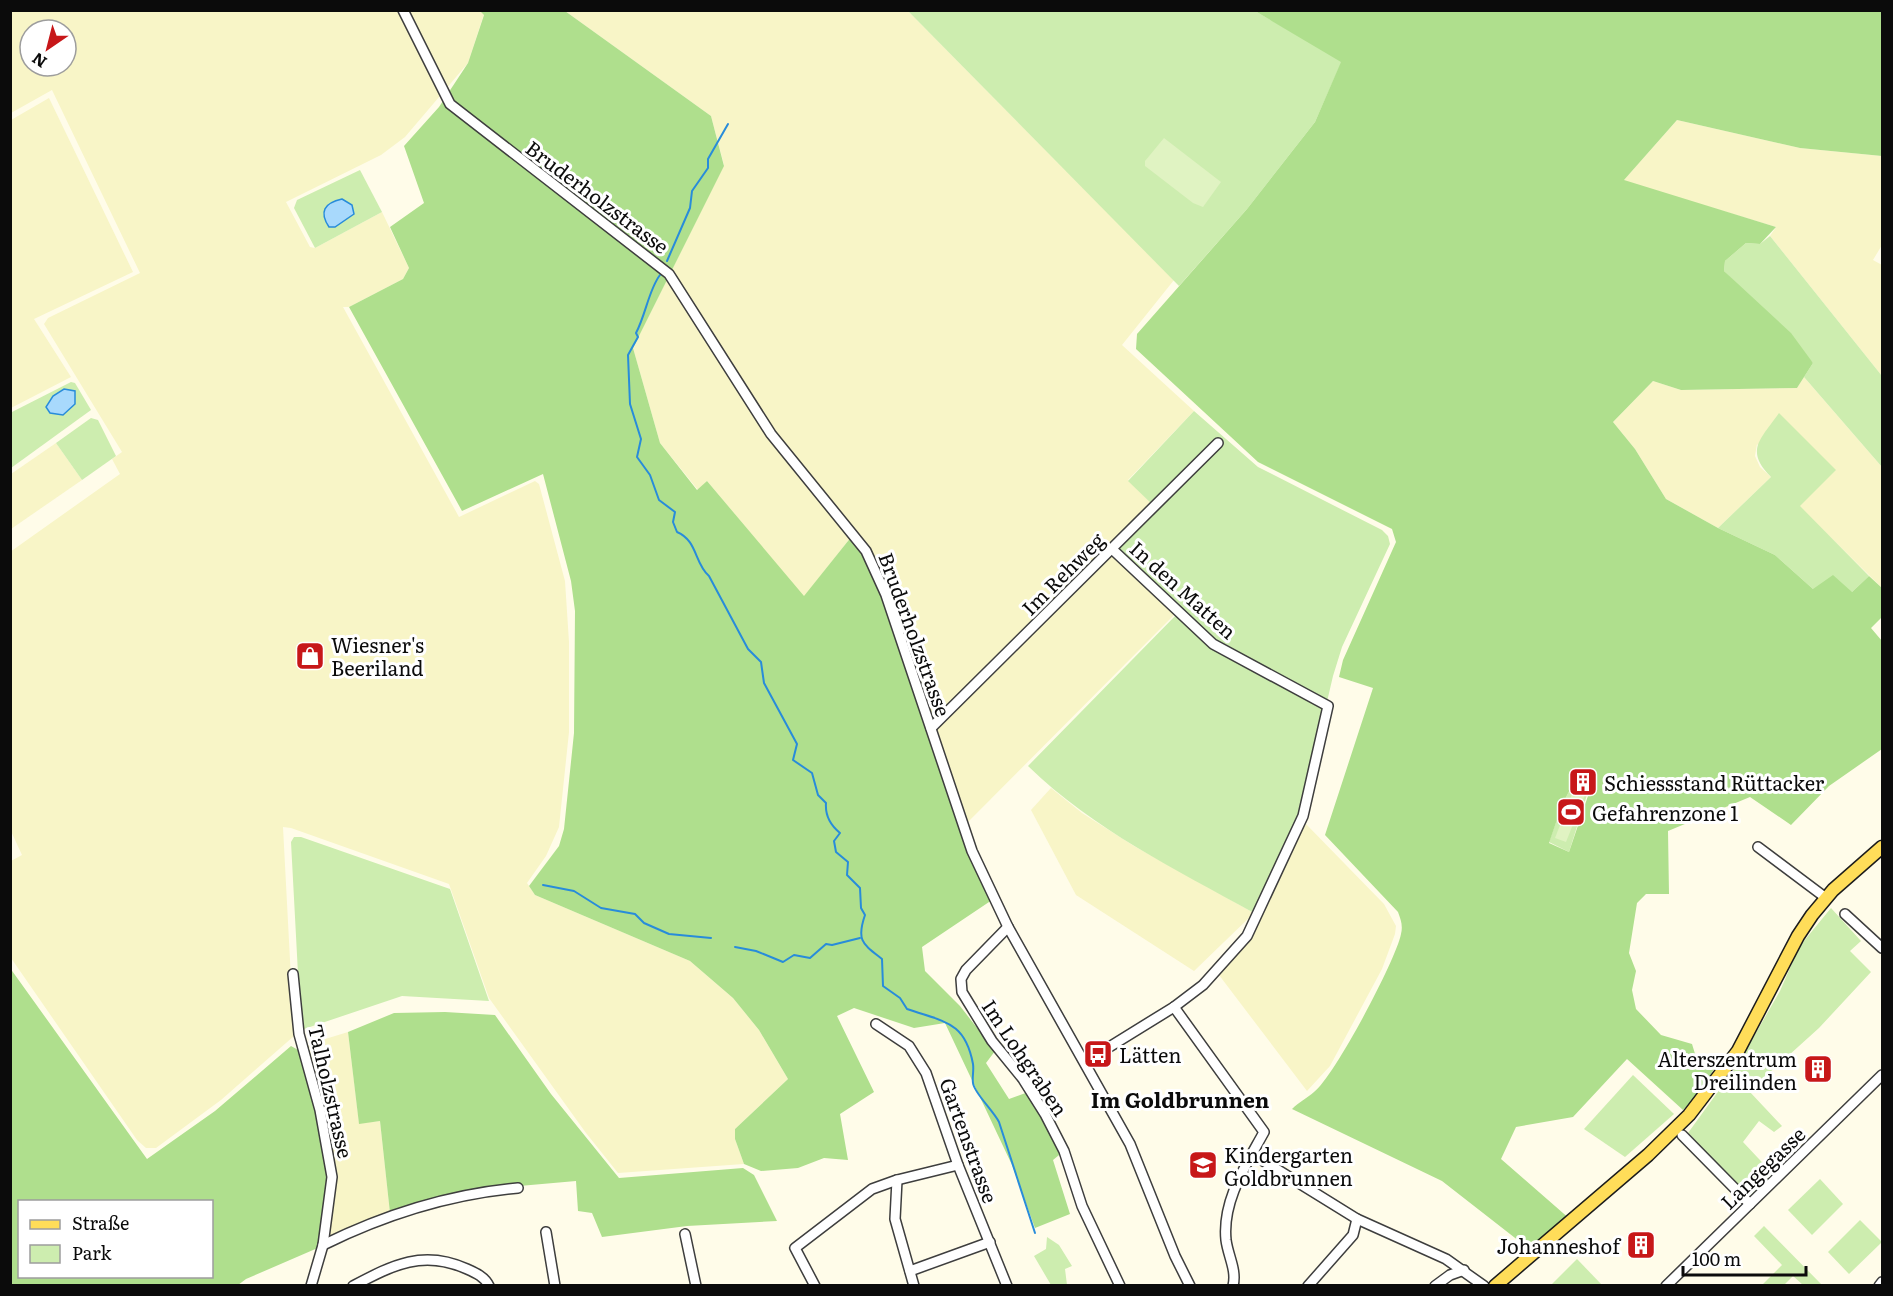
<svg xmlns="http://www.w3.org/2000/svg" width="1893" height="1296" viewBox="0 0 1893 1296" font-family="Literata,serif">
<rect width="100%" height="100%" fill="#fffce9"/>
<g fill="#f8f5c7" fill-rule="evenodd">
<path d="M11,11h469l4,3 -16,49 -63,74 -24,18 -95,47 24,45 5,1 67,-36 27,56 -6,11 -54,28h-6l116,210 76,-36 4,3 26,97 4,61v90l-10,95 -13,29 -19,27 8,12 155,66 43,37 26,32 29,49 -53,50v10l9,25 -126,9 -32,-40 -97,-135 -40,-114 -158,-56 -8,-1 11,209 -73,64 -65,48h-10l-9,-8 -126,-182v-97l11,-6 -12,-26v-277l110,-78 -8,-15 10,-7 -78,-128 4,-6 92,-45 -88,-183 -41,23zM30,30h36v36h-36z"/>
<path d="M565,11h343l266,269 -52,65 72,66 -66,69 24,24 26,107 -213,214 -65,-202 -45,-91 -51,65 -97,-116 -9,9 -38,-47 -27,-95 91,-183 -13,-49z"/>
<path d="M49,98l84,174 -99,47 37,58 -60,31v-288z"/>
<path d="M1677,120l123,28 82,8v89l-9,15 9,5v111l-112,-140 6,-9 -153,-46z"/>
<path d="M1804,377l78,90v121l-83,-82 -42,-62 -2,12 5,11 11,10 -53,51 -52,-29 -31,-50 -22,-27 40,-41 28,9 116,-2z"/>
<path d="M56,443l26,37 -71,49v-55z"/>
<path d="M1051,788l31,25 52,33 120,67 -60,58 -118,-76 -45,-85z"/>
<path d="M1306,824l78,80 12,22 -1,8 -13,35 -52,97 -23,25 -88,-116 16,-19 60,-118z"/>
<path d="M348,1032l11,91 21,-2 10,92 -63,27 8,-65 -29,-125 3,-6z"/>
</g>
<g fill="#cdedaf">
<path d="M908,11h347l87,50 -27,61 -68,87 -68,77z"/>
<path d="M360,170l22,42 -67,36 -21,-40 3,-8z"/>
<path d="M1770,236l112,140v91l-78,-90 9,-14 -89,-92 1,-10 21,-18 14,1z"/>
<path d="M71,382l4,1 16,27 -80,58 -1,-55z"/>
<path d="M1194,411l64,56 124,63 6,6 2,8 -48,103 -9,29 -32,137 -47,100c-79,-44 -160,-83 -226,-147l152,-155 -64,-61 41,-41 -29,-28z"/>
<path d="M1779,413l57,57 -36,36 69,70 -17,16 -39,-3 -38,-34 -57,-27 53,-51c-27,-27 -10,-38 8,-64z"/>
<path d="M91,418l7,2 18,36 -34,24 -26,-37z"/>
<path d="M1578,774l14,5 -23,73 -20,-10 13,-37z"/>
<path d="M294,837h7l149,52 39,112 -87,-5 -101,34 -10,-188z"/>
<path d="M1831,908l30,33 -11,10 21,21 -52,56 -70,63 33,35 -8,6 -15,-11 -16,21 31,33 -24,24 -62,-66 50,-69 42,-73 19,-44z"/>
<path d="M1633,1075l41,39 -49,43 -41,-28z"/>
<path d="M1820,1179l23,25 -31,31 -24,-25z"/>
<path d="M1860,1220l22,22 -33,32 -21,-22z"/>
<path d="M1764,1226l58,59h-19l-10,-9 -9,9h-22l20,-20 -28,-29z"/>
<path d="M1047,1237l12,8 13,21 -7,3 2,16h-16l-17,-29 12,-7z"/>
<path d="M1577,1259l25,26h-51z"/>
</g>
<g fill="#afdf8d" fill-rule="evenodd">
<path d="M480,11h85l146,105 13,50 -91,182 27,95 37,47 10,-9 97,115 48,-60 11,15 16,30 75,233 38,86 -70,47 3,24 35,35 35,45 -9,12 23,36 22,-8 33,60 -11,9 17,54 -35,14 -23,-63 -67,-142 -31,5 -60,-20 -17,8 37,76 -34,22 8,46 -24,-2 -26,10 -37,3 -17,-7 -9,-25v-10l53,-50 -29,-49 -26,-32 -43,-37 -155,-66 -6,-9 30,-40 5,-17 10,-96 1,-122 -4,-30 -28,-107 -81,37 -113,-204 54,-28 6,-11 -19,-41 34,-24 -20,-57 35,-39 29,-44 16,-48z"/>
<path d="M1255,11h627v145l-82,-8 -123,-28 -53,60 152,47 -16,17 -14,-1 -21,18 -1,10 67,62 22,30 -16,25 -116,2 -28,-9 -40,41 22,27 31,50 52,29 57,27 38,34 20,-14 19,17 17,-16 13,12v29l-11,11 11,13v108l-53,37 -38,39 -41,-28 -82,34 1,63h-23l-9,9 -8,50 7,18 -4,19 4,19 25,26 31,9 4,13 18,12 -14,23 -17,18 -56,-51 -54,58 -57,10 -15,32 70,61 -38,32 -91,-71 -150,-72c7,-7 15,-11 22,-17 20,-15 82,-132 87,-158 2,-8 0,-14 -3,-22l-73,-77 48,-147 -34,-11 4,-17 53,-118 -4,-13 -134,-67 -122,-113 1,-15 110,-125 68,-87 26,-60zM1578,774l14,5 -1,8 -22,65 -20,-9 13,-38z"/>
<path d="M10,968l137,191 68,-48 76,-65 9,5 22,83 6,55 -8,58 -74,32 -8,6h-227zM20,1202h192v74h-192z"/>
<path d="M445,1012l50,3 56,79 68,84 124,-10 11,7 23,46 -90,5 -85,11 -10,-24 -14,-2 -2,-30 -102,9 -84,23 -10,-92 -21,3 -11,-92 46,-19z"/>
</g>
<g fill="#e0f3c2">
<path d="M1164,138l57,44 -18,25 -10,-4 -48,-37v-5z"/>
<path d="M1577,781l11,6 -22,55 -11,-4z"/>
</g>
<g fill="#a8d9fc" stroke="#288cda" stroke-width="1.5">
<path d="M342,199l10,6 2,9 -19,13h-6c-10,-15 -5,-24 13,-28z"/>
<path d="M64,389l11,2v13l-12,11 -13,-2 -4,-6 7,-11z"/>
</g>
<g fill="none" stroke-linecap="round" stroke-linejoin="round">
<g stroke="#288cda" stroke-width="2">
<path d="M667,261l23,-53 2,-17 16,-23v-9l20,-35"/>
<path d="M660,275c-11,14 -14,39 -24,58l2,4 -10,18 2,49 11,35 -4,18 13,18 9,25 16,12 -2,10 4,10c21,9 17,31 32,44l39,73 13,13 3,21 33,61 -4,16 19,13 6,22 8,8c-1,13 4,22 14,30l-6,8 2,11 12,10 -1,13 13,13 1,20 4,7c-9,26 -2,29 17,44l1,27 17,12 7,11c37,13 58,12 66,55 1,7 -1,13 0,19 1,10 20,27 26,39l36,111"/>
<path d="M543,885l31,6 27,17 34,6 9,9 25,11 42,4"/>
<path d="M735,947l21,4 27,11 11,-7 16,3 16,-14 6,1 28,-7"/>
</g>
<g stroke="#3e3e3e" stroke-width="12">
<g id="minor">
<path d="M403,10l47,94 219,170 102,160 95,117 20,44 86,256 36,76 122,217 45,112 15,30"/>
<path d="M931,728l287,-285"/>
<path d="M1758,847l68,51"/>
<path d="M1845,914l37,34"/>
<path d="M1008,927l-42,43 -5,9 1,13 30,49 31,38 22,35 19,37 18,55 38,80"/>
<path d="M293,974l6,60 21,76 12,67 -9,68 -12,41"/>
<path d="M1174,1007l90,125c-18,33 -42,69 -38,108 2,16 11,30 7,46"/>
<path d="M876,1024l33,22 17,27 32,92 49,121"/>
<path d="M1085,1062l89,-55 29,-22 44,-49 56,-120 25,-110 -115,-62 -101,-95"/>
<path d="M1682,1135l68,69"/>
<path d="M1252,1154l105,65 89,40 38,27"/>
<path d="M897,1180l-2,39 19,67"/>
<path d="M546,1232l9,54"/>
<path d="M685,1234l11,52"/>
<path d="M323,1245c61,-30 127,-51 195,-57"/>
<path d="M910,1271l80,-29"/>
<path d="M353,1286c40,-21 70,-37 114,-17 9,4 18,8 22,17"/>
<path d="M815,1286l-20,-38 77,-59 25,-9 61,-15"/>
<path d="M1308,1286l45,-51 4,-16"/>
<path d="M1435,1286l15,-11 14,-5"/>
<path d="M1666,1286l216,-211"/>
<path d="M1879,1286l3,-4"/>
</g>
</g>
<g stroke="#1c1c1c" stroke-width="15">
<path id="major" d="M1495,1286l153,-131 41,-40 49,-64 60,-115 14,-21 21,-25 49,-43"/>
</g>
<use href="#minor" stroke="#fff" stroke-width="9"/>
<use href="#major" stroke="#ffdd59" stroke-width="12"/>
</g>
<defs>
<g id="shop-square" transform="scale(1.5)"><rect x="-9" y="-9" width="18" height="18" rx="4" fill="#c71719" stroke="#fff"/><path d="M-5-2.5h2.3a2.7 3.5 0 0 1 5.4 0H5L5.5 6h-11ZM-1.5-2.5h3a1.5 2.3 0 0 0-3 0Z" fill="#fff"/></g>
<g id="building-square" transform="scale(1.5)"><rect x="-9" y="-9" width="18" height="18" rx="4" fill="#c71719" stroke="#fff"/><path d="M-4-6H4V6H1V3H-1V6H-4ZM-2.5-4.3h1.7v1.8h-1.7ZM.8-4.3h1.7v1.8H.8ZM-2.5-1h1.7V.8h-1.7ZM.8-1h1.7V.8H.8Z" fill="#fff"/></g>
<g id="stadium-square" transform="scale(1.5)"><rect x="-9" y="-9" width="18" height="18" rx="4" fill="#c71719" stroke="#fff"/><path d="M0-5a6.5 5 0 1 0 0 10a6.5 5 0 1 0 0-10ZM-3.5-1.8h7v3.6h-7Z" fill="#fff"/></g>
<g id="bus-square" transform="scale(1.5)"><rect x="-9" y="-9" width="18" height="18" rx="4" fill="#c71719" stroke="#fff"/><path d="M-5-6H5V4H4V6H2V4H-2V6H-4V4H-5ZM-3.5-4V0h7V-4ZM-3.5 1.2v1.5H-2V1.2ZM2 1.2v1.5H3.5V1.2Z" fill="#fff"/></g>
<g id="school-square" transform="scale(1.5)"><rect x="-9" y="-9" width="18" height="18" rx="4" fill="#c71719" stroke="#fff"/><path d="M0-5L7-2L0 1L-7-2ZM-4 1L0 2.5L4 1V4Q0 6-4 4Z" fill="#fff"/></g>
</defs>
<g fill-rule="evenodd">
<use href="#shop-square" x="310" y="656"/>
<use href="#building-square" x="1583" y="782"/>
<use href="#stadium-square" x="1571" y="812"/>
<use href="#bus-square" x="1098" y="1054"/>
<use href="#building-square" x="1818" y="1069"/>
<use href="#school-square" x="1203" y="1165"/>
<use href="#building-square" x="1641" y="1245"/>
</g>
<g text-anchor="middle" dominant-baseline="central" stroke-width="6" stroke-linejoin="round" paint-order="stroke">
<g font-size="20" fill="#0b0b0b" stroke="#fff">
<text transform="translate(598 196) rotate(37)">Bruderholzstrasse</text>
<text transform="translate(1062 573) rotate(-45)">Im Rehweg</text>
<text transform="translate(1184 589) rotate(42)">In den Matten</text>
<text transform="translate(916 634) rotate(70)">Bruderholzstrasse</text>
<text transform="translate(1026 1057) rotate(56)">Im Lohgraben</text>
<text transform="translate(332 1091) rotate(77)">Talholzstrasse</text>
<text transform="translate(970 1140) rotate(70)">Gartenstrasse</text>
<text transform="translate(1762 1167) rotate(-44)">Langegasse</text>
</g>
<g font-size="20" fill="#0b0b0b" stroke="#fff" text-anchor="start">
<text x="331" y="644">Wiesner's<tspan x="331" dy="23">Beeriland</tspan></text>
<text x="1604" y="782">Schiessstand Rüttacker</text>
<text x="1592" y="812">Gefahrenzone 1</text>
<text x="1119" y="1054">Lätten</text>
<text x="1797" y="1058" text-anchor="end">Alterszentrum<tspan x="1797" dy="23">Dreilinden</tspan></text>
<text x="1224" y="1154">Kindergarten<tspan x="1224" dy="23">Goldbrunnen</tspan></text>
<text x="1620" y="1245" text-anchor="end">Johanneshof</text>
</g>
<g font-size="21" font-weight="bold" fill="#0b0b0b" stroke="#fff">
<text x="1180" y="1098">Im Goldbrunnen</text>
</g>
</g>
<rect width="1893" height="1296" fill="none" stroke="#0b0b0b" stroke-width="24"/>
<rect x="18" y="1200" width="195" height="78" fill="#ffffff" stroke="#9d9d9d" stroke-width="1.5"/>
<rect x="30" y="1220" width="30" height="9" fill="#ffdd59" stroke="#9d9d9d" stroke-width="1.5"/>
<text x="72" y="1230" font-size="18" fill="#0b0b0b">Straße</text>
<rect x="30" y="1245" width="30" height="18" fill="#cdedaf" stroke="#9d9d9d" stroke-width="1.5"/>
<text x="72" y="1260" font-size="18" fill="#0b0b0b">Park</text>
<g transform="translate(48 48) rotate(215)"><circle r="28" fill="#ffffff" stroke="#9d9d9d" stroke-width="1.5"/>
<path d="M0-4.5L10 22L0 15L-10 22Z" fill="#c71719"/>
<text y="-9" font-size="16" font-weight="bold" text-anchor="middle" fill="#0b0b0b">N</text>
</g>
<path d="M1683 1266v9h123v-9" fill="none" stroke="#0b0b0b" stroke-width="3"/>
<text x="1692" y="1266" font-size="18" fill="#0b0b0b" stroke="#ffffff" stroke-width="4.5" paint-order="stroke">100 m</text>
</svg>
